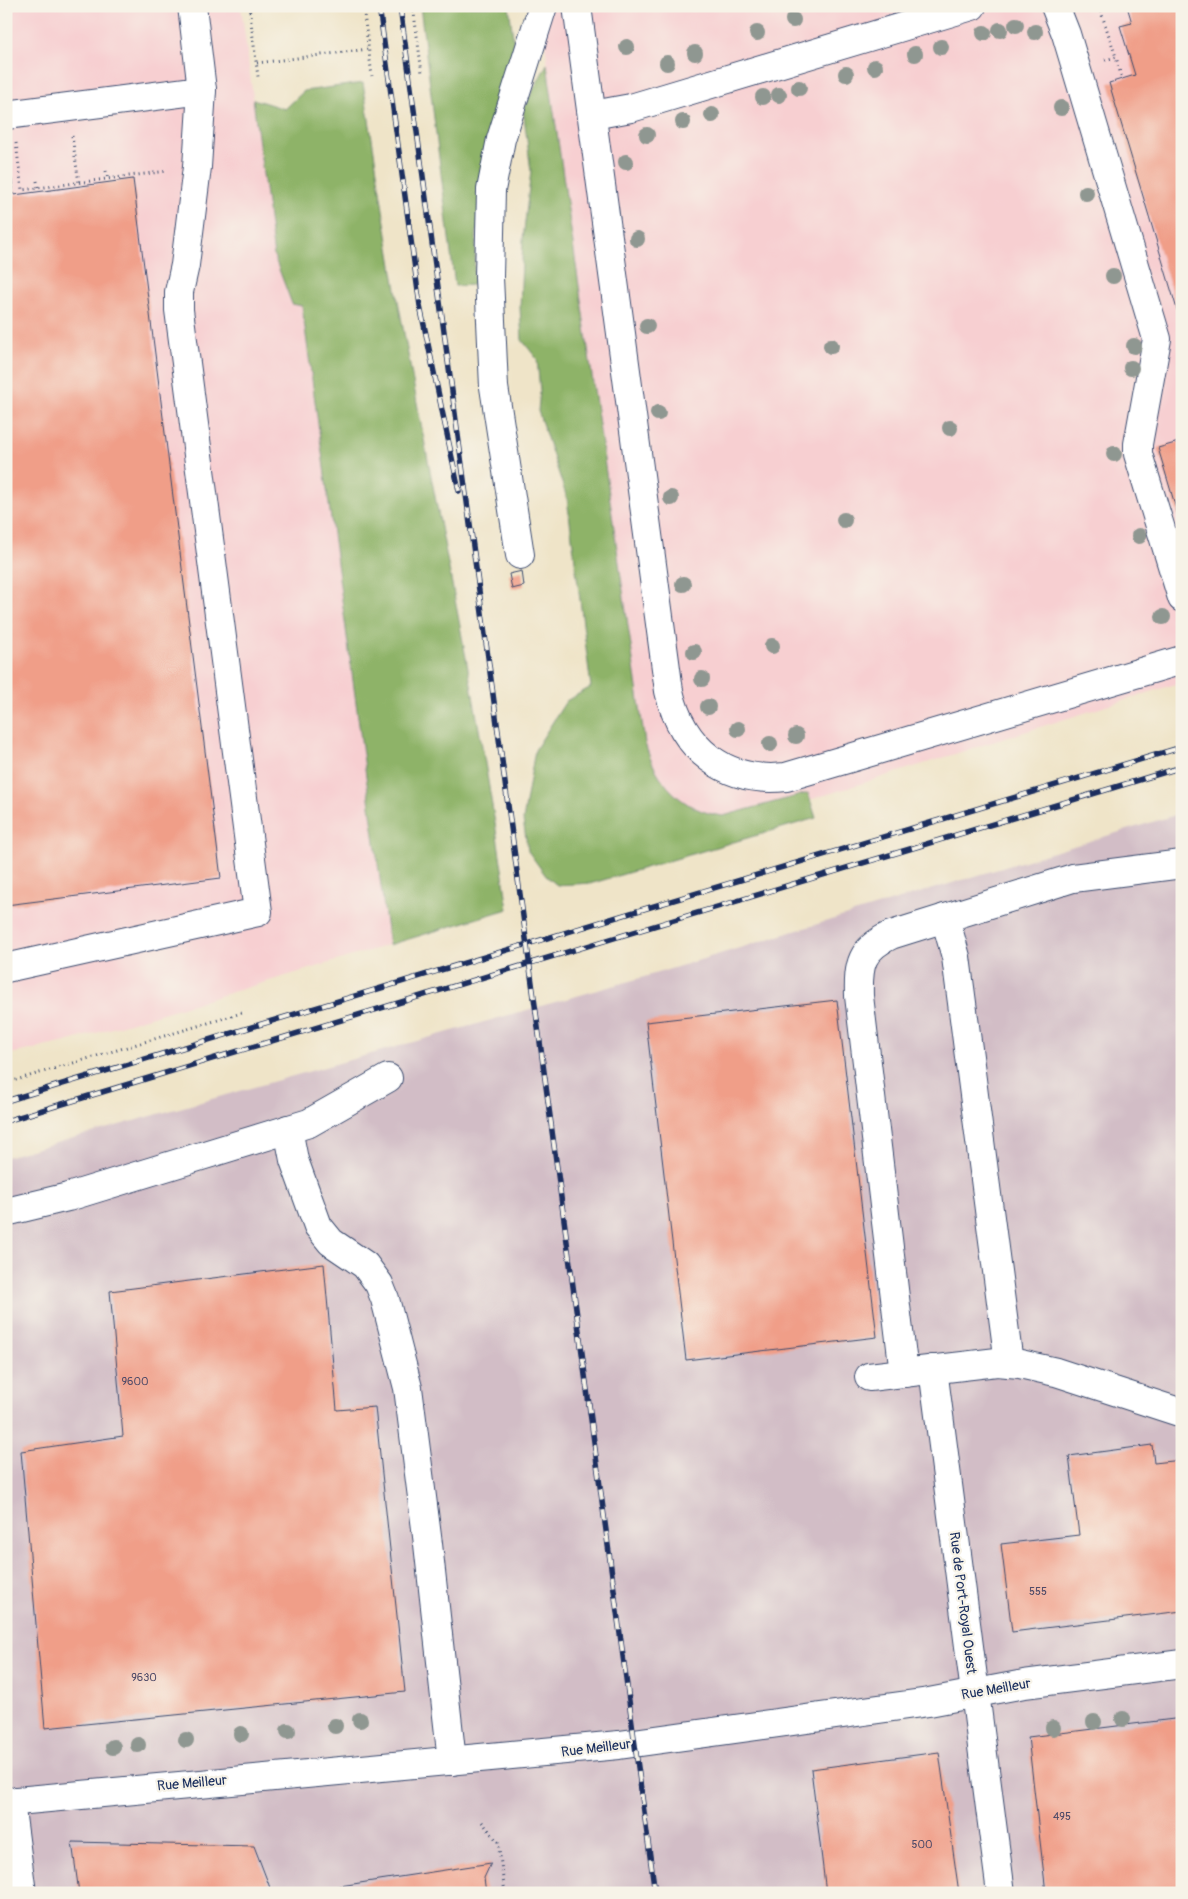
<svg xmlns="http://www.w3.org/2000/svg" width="1188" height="1899" viewBox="0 0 1188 1899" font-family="Pangolin,sans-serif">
<rect width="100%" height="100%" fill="#f7f3e8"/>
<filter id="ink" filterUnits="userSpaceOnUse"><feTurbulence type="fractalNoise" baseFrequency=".02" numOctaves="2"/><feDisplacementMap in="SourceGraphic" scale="10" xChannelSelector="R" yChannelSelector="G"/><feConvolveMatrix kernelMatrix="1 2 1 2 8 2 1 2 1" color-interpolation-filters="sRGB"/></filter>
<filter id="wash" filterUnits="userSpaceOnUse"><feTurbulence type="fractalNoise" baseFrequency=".0096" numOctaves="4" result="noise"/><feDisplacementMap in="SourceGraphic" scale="20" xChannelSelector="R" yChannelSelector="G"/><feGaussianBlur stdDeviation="1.12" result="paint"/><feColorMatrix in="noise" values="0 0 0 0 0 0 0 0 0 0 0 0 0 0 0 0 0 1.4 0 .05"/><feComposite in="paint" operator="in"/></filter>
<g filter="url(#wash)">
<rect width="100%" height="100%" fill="#efe4c8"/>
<g fill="#f7cfd1">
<path d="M6,6h235l33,250 18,48 10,2 87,639 -323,97 -60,13z"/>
<path d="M540,6h642v676l-530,168z"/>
</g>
<path fill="#d2bdc6" d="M1182,813v1080h-1176v-736l638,-180z"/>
<g fill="#8eb368" stroke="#547163">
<path d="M420,6h89l7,54 -23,59 -12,58 -8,108 -18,1z"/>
<path d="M547,64l98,679c11,39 37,68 78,73l85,-23 8,25 -223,65 -36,2 -11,-9 -18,-25 -5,-31 12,-70 31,-49 25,-14 -24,-189 -29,-87 2,-20 -3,-32 -15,-19 -2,-32 3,-69 8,-68 -8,-62z"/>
<path d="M363,83c14,83 25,167 41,250 35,192 77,383 104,576l-119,36 -87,-639 -10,-2 -18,-48 -21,-157 32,10 19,-18z"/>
</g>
<g id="blocks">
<g fill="#f09e88">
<path d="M1127,6h55v320l-73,-243 26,-8 -15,-49 12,-3z"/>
<path d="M7,148l7,47 119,-16 88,699 -215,27z"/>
<path d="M1182,441v84h-1l-23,-77z"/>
<path d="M522,571l2,15 -12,3 -3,-15z"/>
<path d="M837,1000l40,337 -191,23 -40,-338z"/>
<path d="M324,1264l13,146 38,-3 30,285 -360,36 -24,-277 102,-15 -13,-145z"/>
<path d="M1152,1445l2,18 28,-3v151l-170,21 -11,-88 78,-9 -10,-79z"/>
<path d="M1182,1718v175h-136l-18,-156z"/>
<path d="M939,1752l20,141h-133l-15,-124z"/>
<path d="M72,1842l182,4 18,47h-193z"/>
<path d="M491,1863l-7,15 2,15h-192z"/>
</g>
</g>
</g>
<g filter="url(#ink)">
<use href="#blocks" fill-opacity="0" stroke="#3b4a6e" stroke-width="1"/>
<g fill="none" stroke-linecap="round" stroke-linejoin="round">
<g stroke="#3b4a6e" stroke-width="30">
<g id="minor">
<path d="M577,6l92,685c13,58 57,93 117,86l396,-117"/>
<path d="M1055,6l11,28 91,305 -19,105v10l44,144"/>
<path d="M6,115l196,-25"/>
<path d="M593,115l38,-7 341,-102"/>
<path d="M520,555l-26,-168 -5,-110 2,-87 10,-51 42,-133"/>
<path d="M945,918l11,39 53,406"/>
<path d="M6,968l252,-56 -79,-602v-18l6,-27 12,-98 5,-77 -10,-84"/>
<path d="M288,1129l6,31 24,66 13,16 34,23 14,19 6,15 23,89 20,156 24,217"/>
<path d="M6,1212l62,-15 241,-74 79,-45"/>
<path d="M933,1369l68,524"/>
<path d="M904,1373l-45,-377c-1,-32 2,-47 32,-61l182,-57 109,-14"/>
<path d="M869,1377l128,-15 23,2 36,8 126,41"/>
<path d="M6,1802l613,-57 310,-43 95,-18 158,-20"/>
<path d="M10,1802l12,91"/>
</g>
</g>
<g stroke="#3b4a6e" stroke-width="3" stroke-dasharray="1 4" stroke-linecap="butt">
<path d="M249,6l9,71"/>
<path d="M363,6l9,70"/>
<path d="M413,6l9,67"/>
<path d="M1099,6l17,51"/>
<path d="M1105,60l11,-3 6,22"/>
<path d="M257,63l112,-14"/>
<path d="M72,136l7,47"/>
<path d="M16,143l6,47 146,-19"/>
<path d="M106,171l2,8"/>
<path d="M37,181l1,7"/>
<path d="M6,1083l239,-71"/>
<path d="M482,1822l16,20 7,51"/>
</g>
<use href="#minor" stroke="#fff" stroke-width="28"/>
<g stroke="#1b2f5e" stroke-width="5.5">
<g id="rail">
<path d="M379,6l41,300 39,185"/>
<path d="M400,6l255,1887"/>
<path d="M6,1101l1176,-354"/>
<path d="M6,1121l1176,-354"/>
</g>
</g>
<use href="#rail" stroke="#f7f3e8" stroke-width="4" stroke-dasharray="11" stroke-linecap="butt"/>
</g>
<g fill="#8f9791">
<circle cx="793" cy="20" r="8"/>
<circle cx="1016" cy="25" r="8"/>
<circle cx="1000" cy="30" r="8"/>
<circle cx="1035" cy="32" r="8"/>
<circle cx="757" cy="33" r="8"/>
<circle cx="984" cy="33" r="8"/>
<circle cx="627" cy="47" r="8"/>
<circle cx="941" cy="47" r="8"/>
<circle cx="695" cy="53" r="8"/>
<circle cx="915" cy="54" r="8"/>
<circle cx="667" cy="63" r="8"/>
<circle cx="875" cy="67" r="8"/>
<circle cx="846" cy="74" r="8"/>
<circle cx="799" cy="88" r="8"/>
<circle cx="779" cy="95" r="8"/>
<circle cx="763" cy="97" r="8"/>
<circle cx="1061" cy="108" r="8"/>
<circle cx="712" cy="115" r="8"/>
<circle cx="683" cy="122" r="8"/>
<circle cx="647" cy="135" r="8"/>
<circle cx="626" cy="162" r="8"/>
<circle cx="1086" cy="193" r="8"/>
<circle cx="637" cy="239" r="8"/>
<circle cx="1113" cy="276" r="8"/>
<circle cx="647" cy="326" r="8"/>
<circle cx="831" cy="346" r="8"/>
<circle cx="1134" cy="346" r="8"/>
<circle cx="1131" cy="368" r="8"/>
<circle cx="658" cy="413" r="8"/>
<circle cx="950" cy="428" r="8"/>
<circle cx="1114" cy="454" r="8"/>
<circle cx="671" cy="498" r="8"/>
<circle cx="844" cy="520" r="8"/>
<circle cx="1139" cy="536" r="8"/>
<circle cx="683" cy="584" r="8"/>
<circle cx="1163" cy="617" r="8"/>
<circle cx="772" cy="646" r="8"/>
<circle cx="694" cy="652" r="8"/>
<circle cx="702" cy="679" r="8"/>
<circle cx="708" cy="707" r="8"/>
<circle cx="738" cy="729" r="8"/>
<circle cx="796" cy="736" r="8"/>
<circle cx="770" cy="744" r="8"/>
<circle cx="1123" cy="1719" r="8"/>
<circle cx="360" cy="1720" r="8"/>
<circle cx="1094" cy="1722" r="8"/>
<circle cx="335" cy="1726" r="8"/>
<circle cx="1053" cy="1728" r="8"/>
<circle cx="288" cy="1731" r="8"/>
<circle cx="241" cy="1734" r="8"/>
<circle cx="186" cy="1740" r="8"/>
<circle cx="138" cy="1745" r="8"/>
<circle cx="113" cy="1747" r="8"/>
</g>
</g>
<g text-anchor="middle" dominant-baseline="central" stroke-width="4.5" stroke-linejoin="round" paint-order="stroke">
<g font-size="11" fill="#504b68">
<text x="135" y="1381">9600</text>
<text x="1038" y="1591">555</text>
<text x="144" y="1677">9630</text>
<text x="1062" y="1816">495</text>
<text x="922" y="1844">500</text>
</g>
<g font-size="14" fill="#1b2f5e" stroke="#f7f3e8">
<text transform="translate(963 1603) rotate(83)">Rue de Port-Royal Ouest</text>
<text transform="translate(996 1689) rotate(-10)">Rue Meilleur</text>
<text transform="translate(596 1748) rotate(-7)">Rue Meilleur</text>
<text transform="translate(192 1783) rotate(-5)">Rue Meilleur</text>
</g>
</g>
<rect width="1188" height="1899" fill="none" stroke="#f7f3e8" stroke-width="25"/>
</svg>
